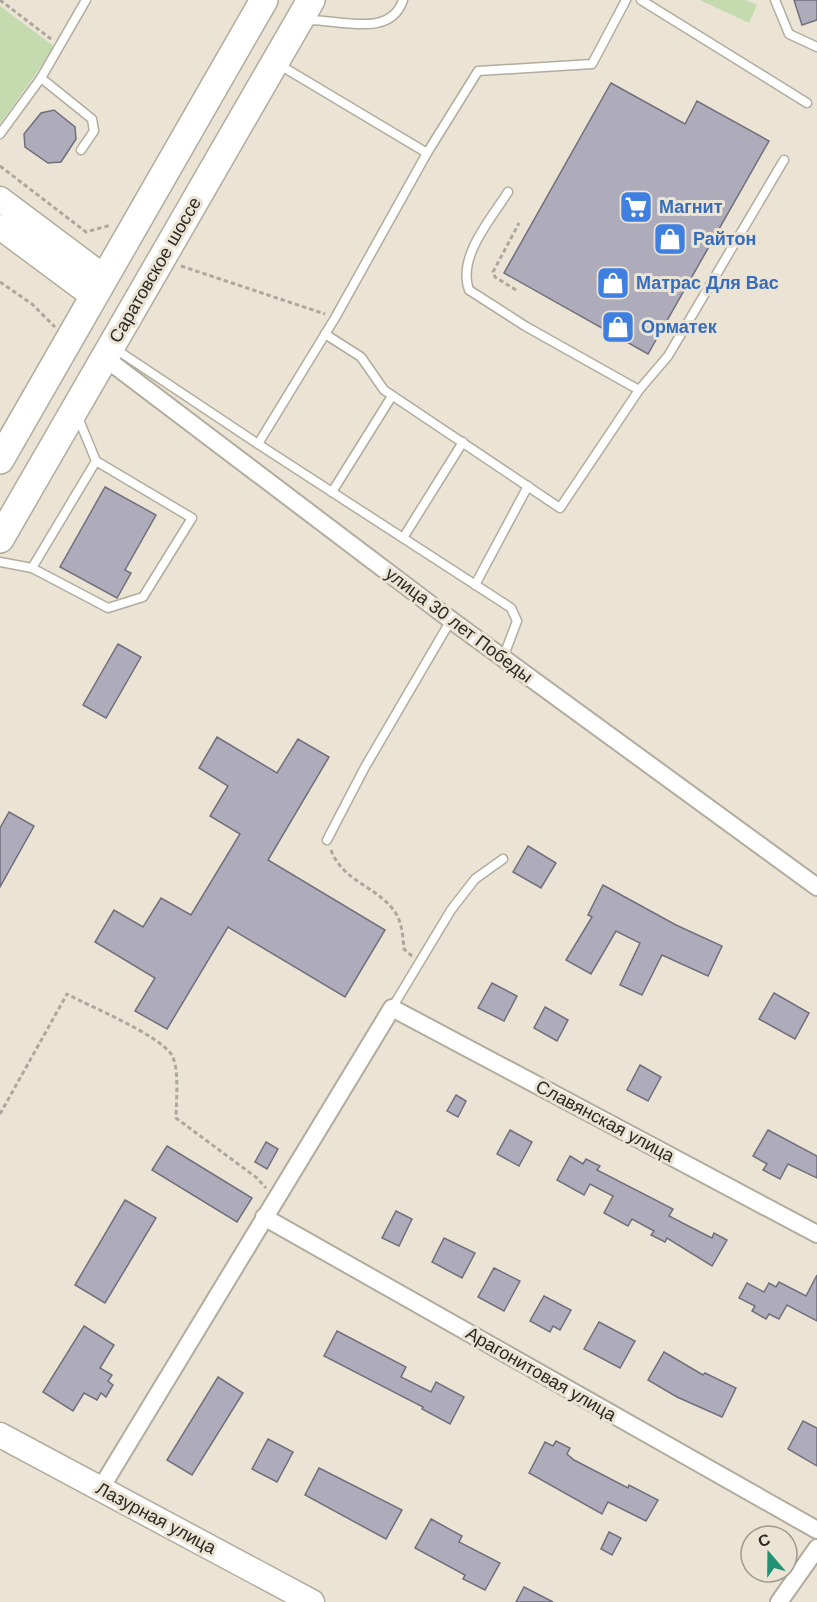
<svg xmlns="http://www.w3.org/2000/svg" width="817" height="1602" viewBox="0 0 817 1602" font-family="Helvetica,sans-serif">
<rect width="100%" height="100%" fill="#ebe4d5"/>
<g fill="#c4dbb0">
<path d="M700,0h46l11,5 -8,18z"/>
<path d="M0,6l55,41 -55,77z"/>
</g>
<g fill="#aeabba" stroke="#726f7d" stroke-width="1.5">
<path d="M794,0h23v20l-15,5z"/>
<path d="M611,83l74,41 12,-23 72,40 -121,213 -144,-81z"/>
<path d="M54,110l21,17 1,12 -15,23 -13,1 -23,-16 -1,-13 17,-21z"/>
<path d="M105,487l51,28 -31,55 6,3 -14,25 -57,-31z"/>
<path d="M118,644l23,13 -35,61 -23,-13z"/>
<path d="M217,737l60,36 21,-34 31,18 -61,103 117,70 -40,67 -117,-70 -61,102 -32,-18 20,-33 -60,-36 19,-32 29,17 18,-29 30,17 49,-81 -30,-18 18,-30 -29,-18z"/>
<path d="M9,812l25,14 -34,61v-59z"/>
<path d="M528,846l28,17 -15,25 -28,-16z"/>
<path d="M603,885l73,40 46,21 -14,30 -46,-21 -20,40 -22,-10 20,-42 -24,-12 -25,43 -25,-14 26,-43 -4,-2z"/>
<path d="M492,983l25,13 -13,25 -26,-13z"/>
<path d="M774,993l35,20 -14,26 -36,-20z"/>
<path d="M545,1007l23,13 -11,21 -23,-13z"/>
<path d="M640,1065l21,12 -13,24 -21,-11z"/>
<path d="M456,1095l10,6 -8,16 -11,-6z"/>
<path d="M510,1130l22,12 -13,24 -22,-12z"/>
<path d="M768,1130l49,26v22l-29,-14 -8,15 -17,-9 4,-6 -14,-8z"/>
<path d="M266,1142l12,7 -11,20 -12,-7z"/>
<path d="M167,1146l85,52 -15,24 -85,-52z"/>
<path d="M570,1156l13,8 3,-5 14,7 -3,4 76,39 -4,7 33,17 10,5 2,-5 13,7 -15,26 -45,-28 -2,4 -14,-7 3,-4 -22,-12 -4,7 -24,-13 9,-17 -23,-12 -6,11 -27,-15z"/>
<path d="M125,1200l31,18 -51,85 -30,-18z"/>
<path d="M396,1211l16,8 -13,27 -17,-8z"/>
<path d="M444,1238l31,15 -13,25 -30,-16z"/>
<path d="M494,1268l26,13 -16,30 -26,-14z"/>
<path d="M817,1275v46l-30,-16 -8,14 -10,-5 -3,5 -14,-8 3,-5 -16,-8 8,-15 17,9 5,-9 7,4 3,-5 27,14z"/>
<path d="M544,1296l27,14 -11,20 -7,-4 -3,6 -20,-11z"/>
<path d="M599,1322l36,19 -15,27 -36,-19z"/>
<path d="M84,1326l30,19 -14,23 12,7 -4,6 5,4 -7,12 -5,-4 -4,7 -13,-7 -11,18 -30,-19z"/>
<path d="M337,1331l69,36 -5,10 30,15 5,-10 28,15 -14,27 -28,-15 1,-2 -99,-51z"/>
<path d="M664,1352l39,23 2,-2 31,15 -14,29 -45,-20 -29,-17z"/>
<path d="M218,1377l25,16 -51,82 -25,-15z"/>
<path d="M803,1421l14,7v38l-29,-17z"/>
<path d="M268,1439l25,13 -16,30 -25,-13z"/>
<path d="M556,1441l14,7 -3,6 7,6 54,28 1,-3 29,15 -12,21 -38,-19 -6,12 -73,-41 16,-31 8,4z"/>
<path d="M319,1468l83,42 -16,29 -81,-44z"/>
<path d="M431,1519l31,17 -3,6 41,21 -15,27 -22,-11 2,-4 -50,-27z"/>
<path d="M609,1532l12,6 -9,17 -11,-6z"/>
<path d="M524,1587l29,15h-37z"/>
</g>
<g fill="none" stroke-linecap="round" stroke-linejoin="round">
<g stroke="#b2ac9e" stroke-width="11">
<g id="lane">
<path d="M641,0l166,103"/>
<path d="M775,0l14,34 28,13"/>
<path d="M305,20c31,-2 85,20 98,-20"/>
<path d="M278,64l149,89"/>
<path d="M41,78l51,41 2,12 -13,19"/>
<path d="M0,134l41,-56 45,-78"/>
<path d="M325,334l36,23 23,33 176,118 79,-118 -114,-64 -56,-36c-12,-33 22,-71 39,-98"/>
<path d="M114,348l144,96 77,-126 92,-165 51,-82 114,-7 34,-64"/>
<path d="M639,390l29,-34 116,-196"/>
<path d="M258,444l253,164 6,13 -14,37"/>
<path d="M332,492l60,-96"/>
<path d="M403,538l60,-96"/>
<path d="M0,562l32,6 64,-107 -19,-46"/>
<path d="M32,568l76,40 35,-11 49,-79 -96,-57"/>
<path d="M475,585l53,-99"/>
<path d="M327,840l38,-73 86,-147"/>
<path d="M392,1008l59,-98 24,-31 28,-20"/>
</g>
</g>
<g stroke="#b2ac9e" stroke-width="20">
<g id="street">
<path d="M105,358l346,262 366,267"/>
<path d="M264,1217l553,313"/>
<path d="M101,1488l291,-480 425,226"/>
<path d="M779,1602l38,-54"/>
</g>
</g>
<g stroke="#b2ac9e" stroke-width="27">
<g id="secondary">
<path d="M0,199l104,78"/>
<path d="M0,227l94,70"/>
<path d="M0,1435l312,167"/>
</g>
</g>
<g stroke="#b2ac9e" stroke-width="30">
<g id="primary">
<path d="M0,460l264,-460"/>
<path d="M0,539l311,-539"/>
</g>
</g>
<g stroke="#ada89b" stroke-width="3" stroke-dasharray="4.5 3" stroke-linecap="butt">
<path d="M0,0l51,39"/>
<path d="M0,166l86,66 25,-7"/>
<path d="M181,266l144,48"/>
<path d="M0,282l32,22 23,23"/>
<path d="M516,290l-21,-13 -2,-5 26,-49"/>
<path d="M331,850c12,32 46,36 64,62 7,10 8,25 9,37l8,7"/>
<path d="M0,1114l67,-120c24,13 90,40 104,60 9,12 5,49 5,64l81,60 9,10"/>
</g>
<use href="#lane" stroke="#fff" stroke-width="8"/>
<use href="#street" stroke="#fff" stroke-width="16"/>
<use href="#secondary" stroke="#fff" stroke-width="24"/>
<use href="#primary" stroke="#fff" stroke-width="27"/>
</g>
<defs>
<g id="supermarket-square" transform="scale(1.725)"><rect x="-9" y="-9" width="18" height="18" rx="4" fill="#3f7fe0" stroke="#ebe4d5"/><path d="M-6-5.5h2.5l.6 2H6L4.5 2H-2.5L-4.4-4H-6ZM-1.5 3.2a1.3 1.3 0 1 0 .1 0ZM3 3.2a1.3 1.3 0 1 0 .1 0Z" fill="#fff"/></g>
<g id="shop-square" transform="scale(1.725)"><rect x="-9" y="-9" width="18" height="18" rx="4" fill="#3f7fe0" stroke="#ebe4d5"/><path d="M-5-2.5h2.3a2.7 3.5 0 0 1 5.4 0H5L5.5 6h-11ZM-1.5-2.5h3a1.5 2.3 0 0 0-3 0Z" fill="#fff"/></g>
</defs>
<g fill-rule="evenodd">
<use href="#supermarket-square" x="636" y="207"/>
<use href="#shop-square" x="670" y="239"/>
<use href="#shop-square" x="613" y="283"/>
<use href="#shop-square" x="618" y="327"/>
</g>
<g text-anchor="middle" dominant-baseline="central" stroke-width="6" stroke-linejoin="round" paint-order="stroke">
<g font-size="18" font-weight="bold" fill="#366cbe" stroke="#ebe4d5" text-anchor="start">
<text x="659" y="207">Магнит</text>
<text x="693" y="239">Райтон</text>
<text x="636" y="283">Матрас Для Вас</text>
<text x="641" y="327">Орматек</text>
</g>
<g font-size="18" fill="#2c2a24" stroke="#ebe4d5">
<text transform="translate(155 270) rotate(-60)">Саратовское шоссе</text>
<text transform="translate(459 625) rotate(37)">улица 30 лет Победы</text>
<text transform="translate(605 1121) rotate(28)">Славянская улица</text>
<text transform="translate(541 1374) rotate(30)">Арагонитовая улица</text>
<text transform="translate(156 1518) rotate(28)">Лазурная улица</text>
</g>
</g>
<g transform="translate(769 1554) rotate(340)"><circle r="28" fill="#ebe4d5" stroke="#9f9a8e" stroke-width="1.5"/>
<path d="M0-4.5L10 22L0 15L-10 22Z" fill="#209172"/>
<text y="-9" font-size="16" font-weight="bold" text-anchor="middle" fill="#2c2a24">С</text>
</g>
</svg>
